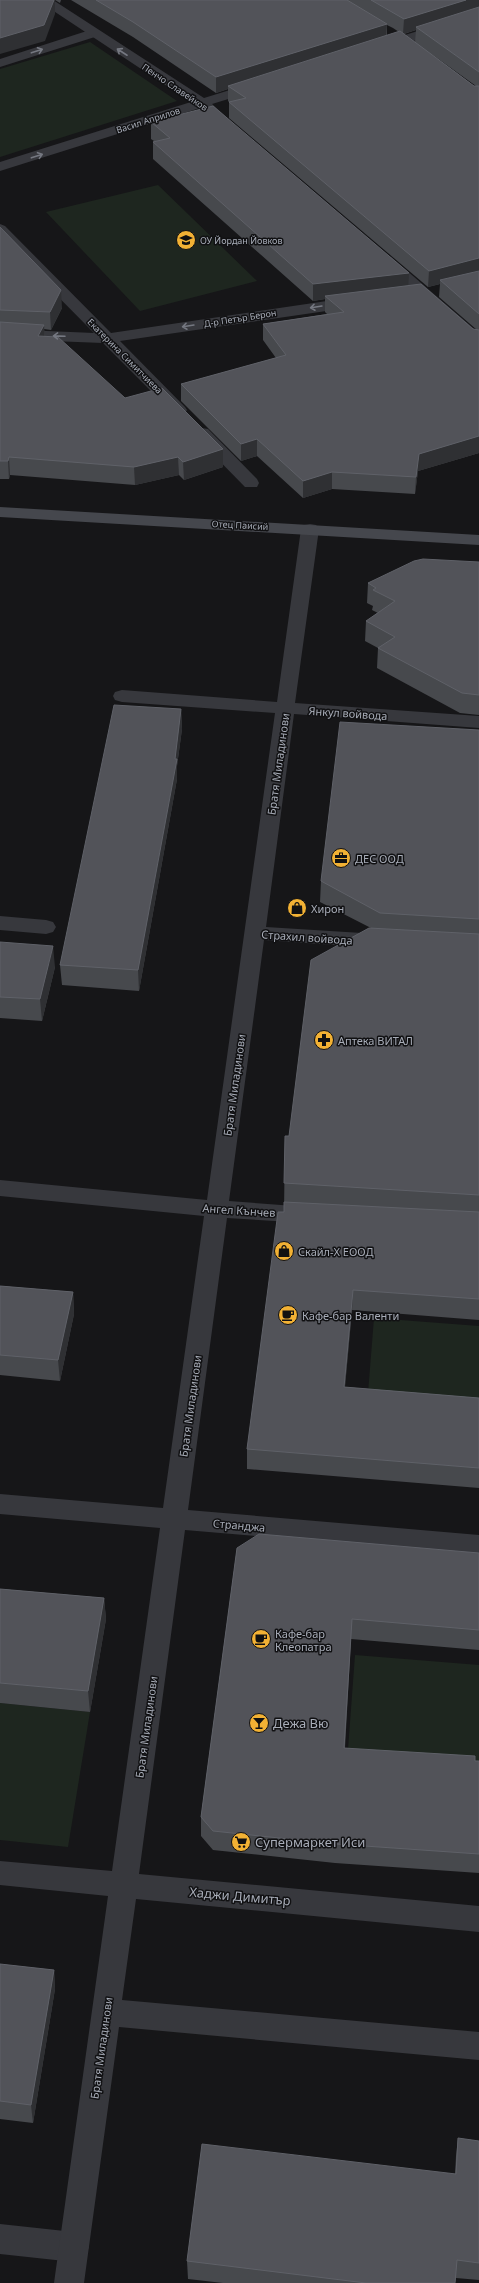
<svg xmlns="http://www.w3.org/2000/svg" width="479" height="2283" viewBox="0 0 479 2283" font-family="'Noto Sans',sans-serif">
<rect width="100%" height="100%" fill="#161618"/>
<g fill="#1e261f">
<path d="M90,42l87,59 -177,56v-88z"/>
<path d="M158,185l99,96 -117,30 -94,-99z"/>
<path d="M374,1318l105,8v76l-111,-9z"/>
<path d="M355,1655l124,10v108l-132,-10z"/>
<path d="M0,1703l90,9 -22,135 -68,-7z"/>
</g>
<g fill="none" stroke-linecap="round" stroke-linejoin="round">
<g fill="#37383d" fill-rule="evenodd">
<path d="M93,29l7,4 -2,3 -98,31v-8z"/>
<path d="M0,2224l74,8 11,4 4,11 -4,11 -11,4 -74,-8z"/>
</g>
<g fill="#37383d" fill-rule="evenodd">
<path d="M37,0h16l151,98 52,-16 7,4 -2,3 -49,15 22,20 2,3 -2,3h-10l-24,-22 -200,63v-9l191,-60z"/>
<path d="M479,12v8l-93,30h-10l-2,-3 2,-3z"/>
<path d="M0,224l5,2 106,107 243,-36 6,2 2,3 -2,3 -6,2 -234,34 65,66 2,3 -2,3h-12l-70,-70 -103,-4v-10l94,4 -94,-95z"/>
<path d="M386,255l5,2 88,76v13l-6,-2 -92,-81 -3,-3 3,-3z"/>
<path d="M202,428l6,1 49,50 2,4 -2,4h-12l-49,-50 -2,-4 2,-4z"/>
<path d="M310,524l6,1 3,4 -24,174 184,13v12l-185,-14 -28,213 112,7 7,2 3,5 -3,5 -7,2 -114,-8 -35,261 79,6 8,2 3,6 -3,6 -8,2 -81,-5 -39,292 291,25v20l-294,-25 -46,344 340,32v26l-343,-33 -14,101 357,32v28l-360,-33 -35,256h-30l54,-387 -108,-11v-24l112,10 48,-343 -160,-14v-20l163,14 41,-292 -204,-20v-16l207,20 68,-487 -153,-11 -7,-2 -2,-4 2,-4 7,-2 155,12 24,-173 3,-4z"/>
<path d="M0,916l46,4 7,2 3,5 -3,5 -7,2 -46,-4z"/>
</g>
<path fill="#45474d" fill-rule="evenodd" d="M0,507l479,28v10l-479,-28z"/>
</g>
<g fill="#47494d" fill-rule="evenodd">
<path d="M55,0h6l-1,3z"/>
<path d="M71,0h408v453l-61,18 -3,23 -83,-5 -29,9 -46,-42 -16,5 -60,-60v-17l95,-26 -13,-18v-16l64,-10 -2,-2v-13l-12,2 -160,-142v-17l1,-1 -3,-2v-17l258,164 64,43 4,1 -38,-33 1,-13 -12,3 -199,-169v-16l-1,-1v-12l-12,4 -83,-56zM387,25l6,3 6,4 -12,4zM416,30l-1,12 -11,-8zM430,53l46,33h-2z"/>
<path d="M0,227l62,81 -11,22 -7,-1 1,8 80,61 98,51v18l-39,13 -5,-5 -44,10 -125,-10 -1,4h-9z"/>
<path d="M479,562v153l-19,-2 -83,-45 1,-20 -13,-7 1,-20 12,-8 -6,-3 1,-4 -6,-3 1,-20z"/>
<path d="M181,709l1,20 -5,37v13l-38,212 -77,-6 -2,-20z"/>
<path d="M479,730v590l-127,-10 -7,77 134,11v90l-232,-19v-20l37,-237 1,-76h4l82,-208 -51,-26 1,-21z"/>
<path d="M0,942l55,25 -13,54 -42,-3z"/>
<path d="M0,1286l73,6 1,22 -14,67 -60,-6z"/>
<path d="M237,1548l242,5v97l-128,-11 -6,109 134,13v112l-144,-10 -122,-13 -12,-14v-19z"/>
<path d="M0,1589l104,9 2,21 -16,93 -90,-9z"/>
<path d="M0,1964l54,6 1,19 -22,134 -33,-4z"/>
<path d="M458,2138l21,3v139l-23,-2 -1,5h-232l-35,-4 -1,-18 268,-87 1,-18z"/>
</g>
<g fill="#2f3033">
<path d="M54,0h1v14l-10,27 -45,13v-16z"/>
<path d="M466,0h13v11l-63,16v3l-13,4 1,-15z"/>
<path d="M387,24l-1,16 -158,46v3l-12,4v-16z"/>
<path d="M479,258v17l-39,5v4l-12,3 1,-16z"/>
<path d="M409,273l-1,17 -83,6v3l-12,2v-17z"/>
<path d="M61,290l1,18 -11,22 -1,-18z"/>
<path d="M44,325l1,17 -7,-6z"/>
<path d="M479,436v17l-61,18 -3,23 1,-17 3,-23z"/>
<path d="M257,439v17l-16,5v-17z"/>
<path d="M223,449v18l-39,13 -1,-18z"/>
<path d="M9,457l1,18 -1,4 -1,-18z"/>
<path d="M178,457l1,18 -44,10 -1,-18z"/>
<path d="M332,472v17l-29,9v-17z"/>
<path d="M181,709l1,20 -5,37v13l-38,212 -1,-21 37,-211z"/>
<path d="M53,946l2,21 -13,54 -2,-22z"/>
<path d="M353,1290l-1,20 -9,97 1,-20z"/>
<path d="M73,1292l1,22 -14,67 -2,-21z"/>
<path d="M104,1598l2,21 -16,93 -2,-21z"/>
<path d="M54,1970l1,19 -22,134 -2,-18z"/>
</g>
<g fill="#525359" stroke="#5f6168">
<path d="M0,0h54l-10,25 -44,13z"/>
<path d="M96,0h251l40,24 -171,53 -83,-55z"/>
<path d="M371,0h95l-62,19z"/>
<path d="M479,7v65l-63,-45z"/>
<path d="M400,31l74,55h5v172l-50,13 -200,-169 17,-4 -18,-12z"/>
<path d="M213,106l196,167 -96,11 -160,-142 17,-4 -19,-16z"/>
<path d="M0,227l61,63 -11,22 -50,-2z"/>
<path d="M479,271v43l-39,-34z"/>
<path d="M421,284l52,45 6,1v106l-60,18 -3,23 -84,-5 -29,9 -46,-42 -16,5 -60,-60 105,-29 -23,-31 81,-12 -19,-16z"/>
<path d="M0,322l44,3 -6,11 20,1 67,61 37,-10 61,61 -40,13 -5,-5 -44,10 -125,-10 -1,4h-8z"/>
<path d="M423,559l56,3v133l-17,-2 -84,-45 17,-11 -29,-16 29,-20 -22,-11 3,-2 -8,-5 46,-22z"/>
<path d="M114,705l67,4 -6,50h2l-39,211 -78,-5z"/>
<path d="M340,722l139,8v189l-99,-6 -59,-32z"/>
<path d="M369,928l110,6v261l-195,-12 1,-47h4l22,-176z"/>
<path d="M0,942l53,4 -13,53 -40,-2z"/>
<path d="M284,1202l195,10v87l-126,-9 -9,97 135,11v70l-232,-19 31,-237h6z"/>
<path d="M0,1286l73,6 -15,68 -58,-5z"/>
<path d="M259,1534l220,19v77l-127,-11 -8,129 131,8v5h4v93l-143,-10 -123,-13 -12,-14 36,-269z"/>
<path d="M0,1589l104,9 -16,93 -88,-8z"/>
<path d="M0,1964l54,6 -23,135 -31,-4z"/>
<path d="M458,2138l21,3v122l-22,-3 -2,23h-89l-179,-22 15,-117 254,30z"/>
</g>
<defs><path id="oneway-shaft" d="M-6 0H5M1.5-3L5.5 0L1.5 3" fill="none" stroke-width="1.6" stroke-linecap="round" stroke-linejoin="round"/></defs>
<g stroke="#757881">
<use href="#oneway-shaft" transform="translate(37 51) rotate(-18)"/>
<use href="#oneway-shaft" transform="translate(122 52) rotate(-147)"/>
<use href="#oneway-shaft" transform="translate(37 156) rotate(-18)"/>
<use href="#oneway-shaft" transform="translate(316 307) rotate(171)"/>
<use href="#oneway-shaft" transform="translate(188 326) rotate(171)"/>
<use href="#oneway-shaft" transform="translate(59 336) rotate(-178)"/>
</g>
<defs>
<g id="school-disc" transform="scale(1)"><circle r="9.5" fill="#f2b134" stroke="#111113"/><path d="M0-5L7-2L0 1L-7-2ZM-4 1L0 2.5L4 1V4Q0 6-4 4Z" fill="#111"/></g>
<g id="office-disc" transform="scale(1)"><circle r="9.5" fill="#f2b134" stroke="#111113"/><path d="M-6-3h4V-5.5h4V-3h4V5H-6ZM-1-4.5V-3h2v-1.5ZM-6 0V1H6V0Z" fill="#111"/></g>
<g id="shop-disc" transform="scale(1)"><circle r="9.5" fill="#f2b134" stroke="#111113"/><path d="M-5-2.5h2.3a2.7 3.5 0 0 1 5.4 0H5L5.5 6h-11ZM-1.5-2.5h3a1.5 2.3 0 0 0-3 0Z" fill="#111"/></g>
<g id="pharmacy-disc" transform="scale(1)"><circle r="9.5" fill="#f2b134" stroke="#111113"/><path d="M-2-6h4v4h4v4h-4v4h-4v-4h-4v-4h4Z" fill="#111"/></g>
<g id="cafe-disc" transform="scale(1)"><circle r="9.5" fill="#f2b134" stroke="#111113"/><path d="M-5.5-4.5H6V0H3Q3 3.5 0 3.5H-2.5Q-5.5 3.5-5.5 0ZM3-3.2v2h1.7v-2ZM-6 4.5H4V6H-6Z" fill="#111"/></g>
<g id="bar-disc" transform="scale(1)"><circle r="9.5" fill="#f2b134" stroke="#111113"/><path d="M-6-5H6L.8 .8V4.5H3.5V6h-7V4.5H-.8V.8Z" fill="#111"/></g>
<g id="supermarket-disc" transform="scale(1)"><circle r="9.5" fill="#f2b134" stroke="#111113"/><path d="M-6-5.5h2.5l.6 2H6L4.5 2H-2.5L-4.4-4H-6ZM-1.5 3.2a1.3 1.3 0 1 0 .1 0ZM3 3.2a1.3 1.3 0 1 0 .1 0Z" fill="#111"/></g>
</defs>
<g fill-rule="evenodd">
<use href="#school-disc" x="186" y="240"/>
<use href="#office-disc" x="341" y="858"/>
<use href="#shop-disc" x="297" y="908"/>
<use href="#pharmacy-disc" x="324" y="1040"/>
<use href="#shop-disc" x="284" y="1251"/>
<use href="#cafe-disc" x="288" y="1315"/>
<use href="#cafe-disc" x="261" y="1639"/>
<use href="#bar-disc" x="259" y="1723"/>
<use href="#supermarket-disc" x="241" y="1842"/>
</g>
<g text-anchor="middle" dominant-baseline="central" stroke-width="3" stroke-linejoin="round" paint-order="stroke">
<g font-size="9" fill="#a8adb8" stroke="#111113">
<text transform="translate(175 87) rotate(34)">Пенчо Славейков</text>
<text transform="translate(148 120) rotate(-18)">Васил Априлов</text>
<text transform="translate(240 318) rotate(-9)">Д-р Петър Берон</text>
<text transform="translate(125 356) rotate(45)">Екатерина Симитчиева</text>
<text transform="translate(240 525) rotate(3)">Отец Паисий</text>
</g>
<g font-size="9" fill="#a8adb8" stroke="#111113" text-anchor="start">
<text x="200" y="240">ОУ Йордан Йовков</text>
</g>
<g font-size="11" fill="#a8adb8" stroke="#111113">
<text transform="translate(348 713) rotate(4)">Янкул войвода</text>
<text transform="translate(278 764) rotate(-82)">Братя Миладинови</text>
<text transform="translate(307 937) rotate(4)">Страхил войвода</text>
<text transform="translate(234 1085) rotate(-82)">Братя Миладинови</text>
<text transform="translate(239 1210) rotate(4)">Ангел Кънчев</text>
<text transform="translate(190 1406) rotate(-82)">Братя Миладинови</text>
<text transform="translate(239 1525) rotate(5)">Странджа</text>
<text transform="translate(146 1727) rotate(-82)">Братя Миладинови</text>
<text transform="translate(101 2048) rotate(-82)">Братя Миладинови</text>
</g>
<g font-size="11" fill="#a8adb8" stroke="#111113" text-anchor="start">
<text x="355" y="858">ДЕС ООД</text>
<text x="311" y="908">Хирон</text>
<text x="338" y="1040">Аптека ВИТАЛ</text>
<text x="298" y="1251">Скайл-Х ЕООД</text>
<text x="302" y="1315">Кафе-бар Валенти</text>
<text x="275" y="1633">Кафе-бар<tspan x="275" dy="13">Клеопатра</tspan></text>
</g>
<g font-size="13" fill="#a8adb8" stroke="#111113" text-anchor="start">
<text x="273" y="1723">Дежа Вю</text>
<text x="255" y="1842">Супермаркет Иси</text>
</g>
<g font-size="13" fill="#a8adb8" stroke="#111113">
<text transform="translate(240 1896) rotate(5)">Хаджи Димитър</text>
</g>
</g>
</svg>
